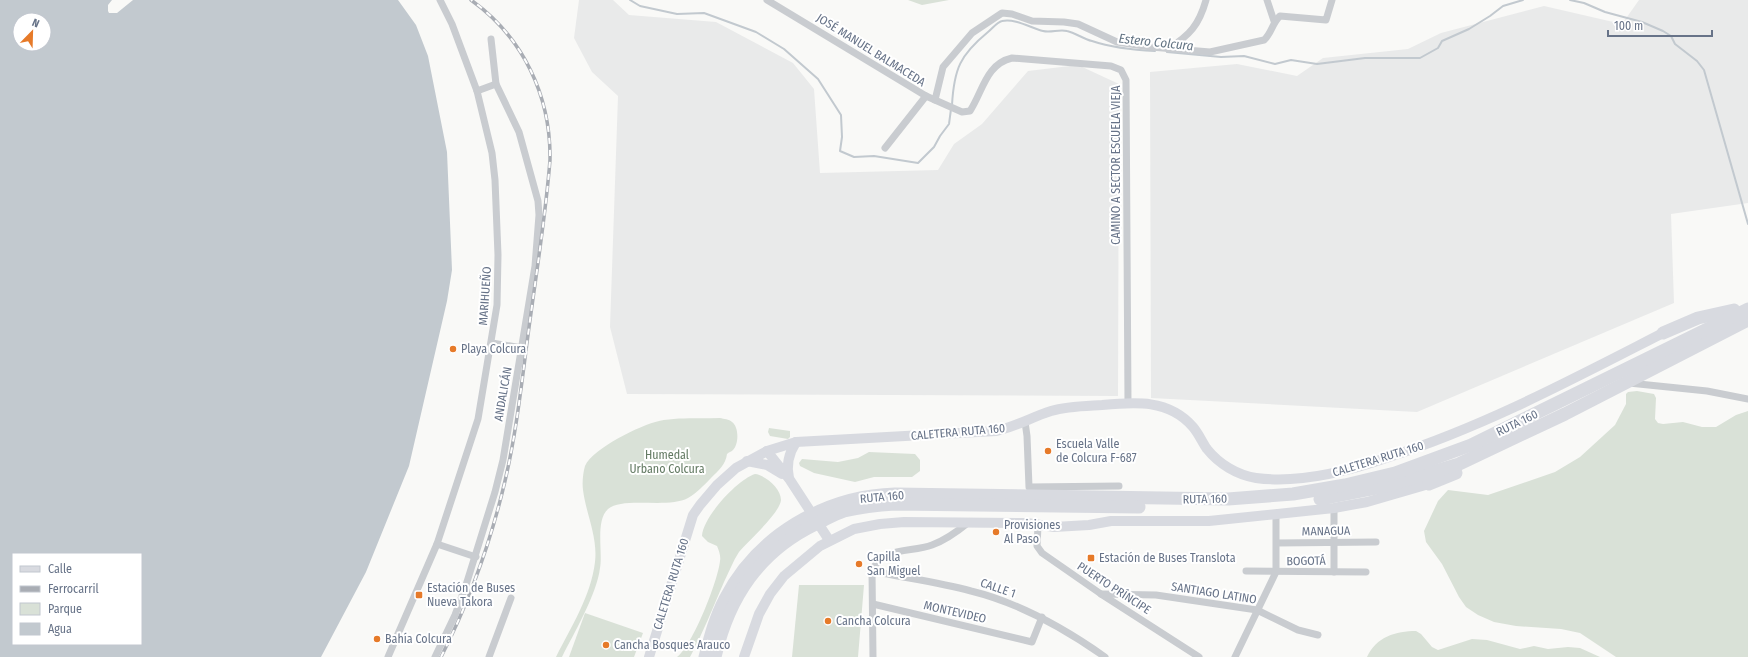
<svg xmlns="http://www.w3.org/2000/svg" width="1748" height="657" viewBox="0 0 1748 657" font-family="'Fira Sans Condensed',sans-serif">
<rect width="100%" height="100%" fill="#f9f9f7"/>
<g fill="#e9eaea">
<path d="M579,0h34l16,15 87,7 77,41 21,26 6,84 118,-3 16,-26 28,-20 46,-53 50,-6 41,19 -1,312 -491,-2 -17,-67 8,-231 -26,-24 -18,-34z"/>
<path d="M1639,0h109v203l-77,11 3,89 -257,109 -266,-14 -1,-326 87,-8 60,12 26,-18 85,-9 33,-16 103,-27 78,18z"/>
</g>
<g fill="#d9e1d7">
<path d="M908,0h41l-27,5z"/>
<path d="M1637,391l17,3 2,4 -1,21 3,4 5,1 20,-2 19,5h14l20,-12 12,-4v246h-132l-36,-24 -19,-4 -45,-3 -22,-4 -16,-7 -12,-8 -7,-10 -17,-33 -16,-22 -2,-11 14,-30 10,-11 40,5 67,-23 25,-15 35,-32 11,-21v-10l2,-2z"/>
<path d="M720,418c4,1 9,1 12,4 7,5 7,22 1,28 -2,2 -4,2 -6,4 -1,10 -9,17 -16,24 -7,7 -14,15 -23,20 -20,11 -65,-2 -80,11 -13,12 -5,43 -8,59 -3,26 -26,65 -38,89h-6c15,-30 35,-61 39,-95 3,-25 -9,-48 -12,-72 -1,-7 0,-17 2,-24 8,-18 56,-41 74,-45 19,-4 41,-2 61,-3z"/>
<path d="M769,428l21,3v6l-2,2 -18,-3 -2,-4z"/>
<path d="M869,452l46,2 5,6v11l-8,6h-38l-19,5 -41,-9 -14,-7 -1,-3 3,-4 36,3 20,-4z"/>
<path d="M755,474c10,1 26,14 26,26 -1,13 -33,41 -42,52 -6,9 -10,20 -15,30 -11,25 -21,51 -34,75h-13c15,-10 41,-76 43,-96 1,-5 -1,-10 -3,-15l-9,-4 -6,-6c1,-19 35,-56 53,-62z"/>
<path d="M799,585h65l-6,72h-66z"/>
<path d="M585,613l58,20 -9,24h-65z"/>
<path d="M1416,631l5,3 11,13 6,3 34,-11 15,1 33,9 14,-3 14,3 20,-2 12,1 20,9h-233c9,-20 29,-26 49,-26z"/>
</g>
<path fill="#c2c9cf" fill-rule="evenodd" d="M0,0h112l-4,5v6l1,2h8l16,-13h265l18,25 12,31 19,96 5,118 -5,31 -38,165 -43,106 -45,85h-321zM20,20h24v24h-24zM13,554h128v90h-128z"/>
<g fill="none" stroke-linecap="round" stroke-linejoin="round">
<g stroke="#c2c9cf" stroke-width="2">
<path d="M630,0l10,6 37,8 27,-1 52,19 28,17 34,30 23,36 1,22 -2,14 14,6 20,-1 44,7 16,-16 6,-11 9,-12 2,-15"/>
<path d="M1570,0l14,3 21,9 37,10 21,9 8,5 4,8 22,17 7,9 44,154"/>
<path d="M1167,52l54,5 23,-1 31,8 16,-4 26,4 48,-6h55l18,-10 4,-7 27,-12 21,-13 13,-10 20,-6"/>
<path d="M952,105c2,-36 8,-50 36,-73 4,-3 9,-10 14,-11 13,-3 29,7 41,10 8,2 16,-2 24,0 9,2 16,8 25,10 21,7 41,9 63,10"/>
</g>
<g stroke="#c9ccd0" stroke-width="7">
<path d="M767,0l159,96 36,16 8,-1c13,-20 16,-47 42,-53l99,8 10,4 5,10 2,323"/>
<path d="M1267,0l7,21"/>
<path d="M491,39l5,45"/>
<path d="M1168,49c22,-14 31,-24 38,-49"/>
<path d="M935,100l8,-33 29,-34 30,-20 10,1 20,7 32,1 14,2 39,18 34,5 59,5 54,-12c8,-7 8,-17 16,-24l46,4 6,-20"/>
<path d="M885,148l41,-52"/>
<path d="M492,343l30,5"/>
<path d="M1629,383l78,8 41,8"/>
<path d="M1025,422l2,14 2,51 90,-1"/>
<path d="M1334,508v64"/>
<path d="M1038,526l-1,20 5,7 59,41 98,63"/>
<path d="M1277,543l99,-1"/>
<path d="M437,544l39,13"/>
<path d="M872,571c33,7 66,11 99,20 49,12 93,37 134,66"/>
<path d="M1246,571l120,1"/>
<path d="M1101,594l55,1 101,15 41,20 20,5"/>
<path d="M873,604l159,38 10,-25"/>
<path d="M388,657l49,-113 41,-125 19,-114 1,-50 -3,-75 -3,-27 -15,-62 -25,-67 -12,-24"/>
<path d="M435,657l20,-42 11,-30 29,-93 8,-32 32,-194 4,-51 -1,-14 -19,-69 -23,-48 -19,7"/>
<path d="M489,657l22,-59"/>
<path d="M873,657l-1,-86c11,-25 39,-18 60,-26 14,-5 26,-14 37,-23"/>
<path d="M1235,657l41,-85v-57"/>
</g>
<g stroke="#d8dae0" stroke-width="10">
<path d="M767,451l23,29 39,60"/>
<path d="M747,461l20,4 15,9"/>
<path d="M789,478c-3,-13 0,-25 7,-36"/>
<path d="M649,657l44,-142 7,-10 17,-20 19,-17 31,-17 29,-9 200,-11c19,-4 36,-14 55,-20 16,-5 33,-5 51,-6 33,-3 67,-6 91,22 6,7 9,15 14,22 12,15 30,26 49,29 44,6 93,-7 133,-21 96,-31 184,-78 274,-124"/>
<path d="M744,657l15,-43 11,-20 14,-18 36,-30 34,-17 26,-5 24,-2 123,1 27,4 35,-2 22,-4h98l125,-13 33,-6 62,-18"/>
</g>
<g stroke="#d8dae0" stroke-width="13">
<path d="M1663,333l35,-15 36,-8"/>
<path d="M1429,484l27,-11"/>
<path d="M1320,499l66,-13 73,-22 106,-50 183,-94"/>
<path d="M705,657c5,-19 10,-39 20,-58 32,-63 100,-103 170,-105l333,5 65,-5 52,-9 50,-12 76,-28 277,-136"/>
<path d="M715,657c14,-61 45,-106 101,-133 9,-4 18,-10 28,-13 17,-4 34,-6 51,-7l244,3"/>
</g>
<g stroke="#a9adb4" stroke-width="3.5">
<path id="rail" d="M441,657c28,-55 50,-116 64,-176 13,-55 18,-112 26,-168 7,-51 15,-102 19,-153 1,-64 -27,-123 -79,-160"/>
</g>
<use href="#rail" stroke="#fff" stroke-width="2" stroke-dasharray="6" stroke-linecap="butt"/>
</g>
<g fill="#e67a29" stroke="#fff" stroke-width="1.5">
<circle cx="453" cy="349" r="4"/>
<circle cx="1048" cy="451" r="4"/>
<circle cx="996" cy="532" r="4"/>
<rect x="1087" y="554" width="8" height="8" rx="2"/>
<circle cx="859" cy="564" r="4"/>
<rect x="415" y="591" width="8" height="8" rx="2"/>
<circle cx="828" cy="621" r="4"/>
<circle cx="377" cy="639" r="4"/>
<circle cx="606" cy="645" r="4"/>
</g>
<g text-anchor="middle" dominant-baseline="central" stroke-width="4" stroke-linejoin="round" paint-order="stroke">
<g font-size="12" fill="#677388" stroke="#fff">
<text transform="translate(871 50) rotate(32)">JOSÉ MANUEL BALMACEDA</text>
<text transform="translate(1116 165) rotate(-90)">CAMINO A SECTOR ESCUELA VIEJA</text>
<text transform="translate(485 296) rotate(-86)">MARIHUEÑO</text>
<text transform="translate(503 394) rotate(-80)">ANDALICÁN</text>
<text transform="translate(1517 423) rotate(-26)">RUTA 160</text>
<text transform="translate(958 432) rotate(-5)">CALETERA RUTA 160</text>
<text transform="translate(1378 459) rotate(-17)">CALETERA RUTA 160</text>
<text transform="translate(882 497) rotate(-5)">RUTA 160</text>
<text transform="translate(1205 499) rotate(-1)">RUTA 160</text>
<text transform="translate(1326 531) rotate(-1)">MANAGUA</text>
<text transform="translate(1306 561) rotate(-1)">BOGOTÁ</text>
<text transform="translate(671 584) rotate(-73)">CALETERA RUTA 160</text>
<text transform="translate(998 588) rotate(19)">CALLE 1</text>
<text transform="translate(1114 588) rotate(33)">PUERTO PRÍNCIPE</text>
<text transform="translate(1214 593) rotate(9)">SANTIAGO LATINO</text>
<text transform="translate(955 612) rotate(13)">MONTEVIDEO</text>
</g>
<g font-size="12" fill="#677388" stroke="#fff" text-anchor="start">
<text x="461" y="349">Playa Colcura</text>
<text x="1056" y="444">Escuela Valle<tspan x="1056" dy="14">de Colcura F-687</tspan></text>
<text x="1004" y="525">Provisiones<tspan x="1004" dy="14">Al Paso</tspan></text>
<text x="867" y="557">Capilla<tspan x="867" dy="14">San Miguel</tspan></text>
<text x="1099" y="558">Estación de Buses Translota</text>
<text x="427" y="588">Estación de Buses<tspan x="427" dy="14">Nueva Takora</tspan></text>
<text x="836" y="621">Cancha Colcura</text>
<text x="385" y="639">Bahía Colcura</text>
<text x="614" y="645">Cancha Bosques Arauco</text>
</g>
<g font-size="12" fill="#637a63" stroke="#fff">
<text x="667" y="455">Humedal<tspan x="667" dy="14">Urbano Colcura</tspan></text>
</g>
<g font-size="13" font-style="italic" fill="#637483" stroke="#fff">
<text transform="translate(1156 42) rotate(6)">Estero Colcura</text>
</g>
</g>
<rect x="12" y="553" width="130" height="92" fill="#ffffff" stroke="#c2c7cf"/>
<rect x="20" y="566" width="20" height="6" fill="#d8dae0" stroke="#c2c7cf"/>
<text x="48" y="573" font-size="12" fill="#677388">Calle</text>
<rect x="20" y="586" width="20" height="6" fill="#a9adb4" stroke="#c2c7cf"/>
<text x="48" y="593" font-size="12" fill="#677388">Ferrocarril</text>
<rect x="20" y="603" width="20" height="12" fill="#d9e1d7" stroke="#c2c7cf"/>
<text x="48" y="613" font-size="12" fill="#677388">Parque</text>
<rect x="20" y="623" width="20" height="12" fill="#c2c9cf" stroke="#c2c7cf"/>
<text x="48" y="633" font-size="12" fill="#677388">Agua</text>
<g transform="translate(32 32) rotate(23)"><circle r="19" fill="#ffffff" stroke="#c2c7cf"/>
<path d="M0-3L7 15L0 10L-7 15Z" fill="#e67a29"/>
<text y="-6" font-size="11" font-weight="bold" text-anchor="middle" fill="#677388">N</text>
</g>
<path d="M1608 30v6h104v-6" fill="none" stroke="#677388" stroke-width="2"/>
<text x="1614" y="30" font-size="12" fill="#677388" stroke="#ffffff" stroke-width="3" paint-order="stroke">100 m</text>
</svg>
